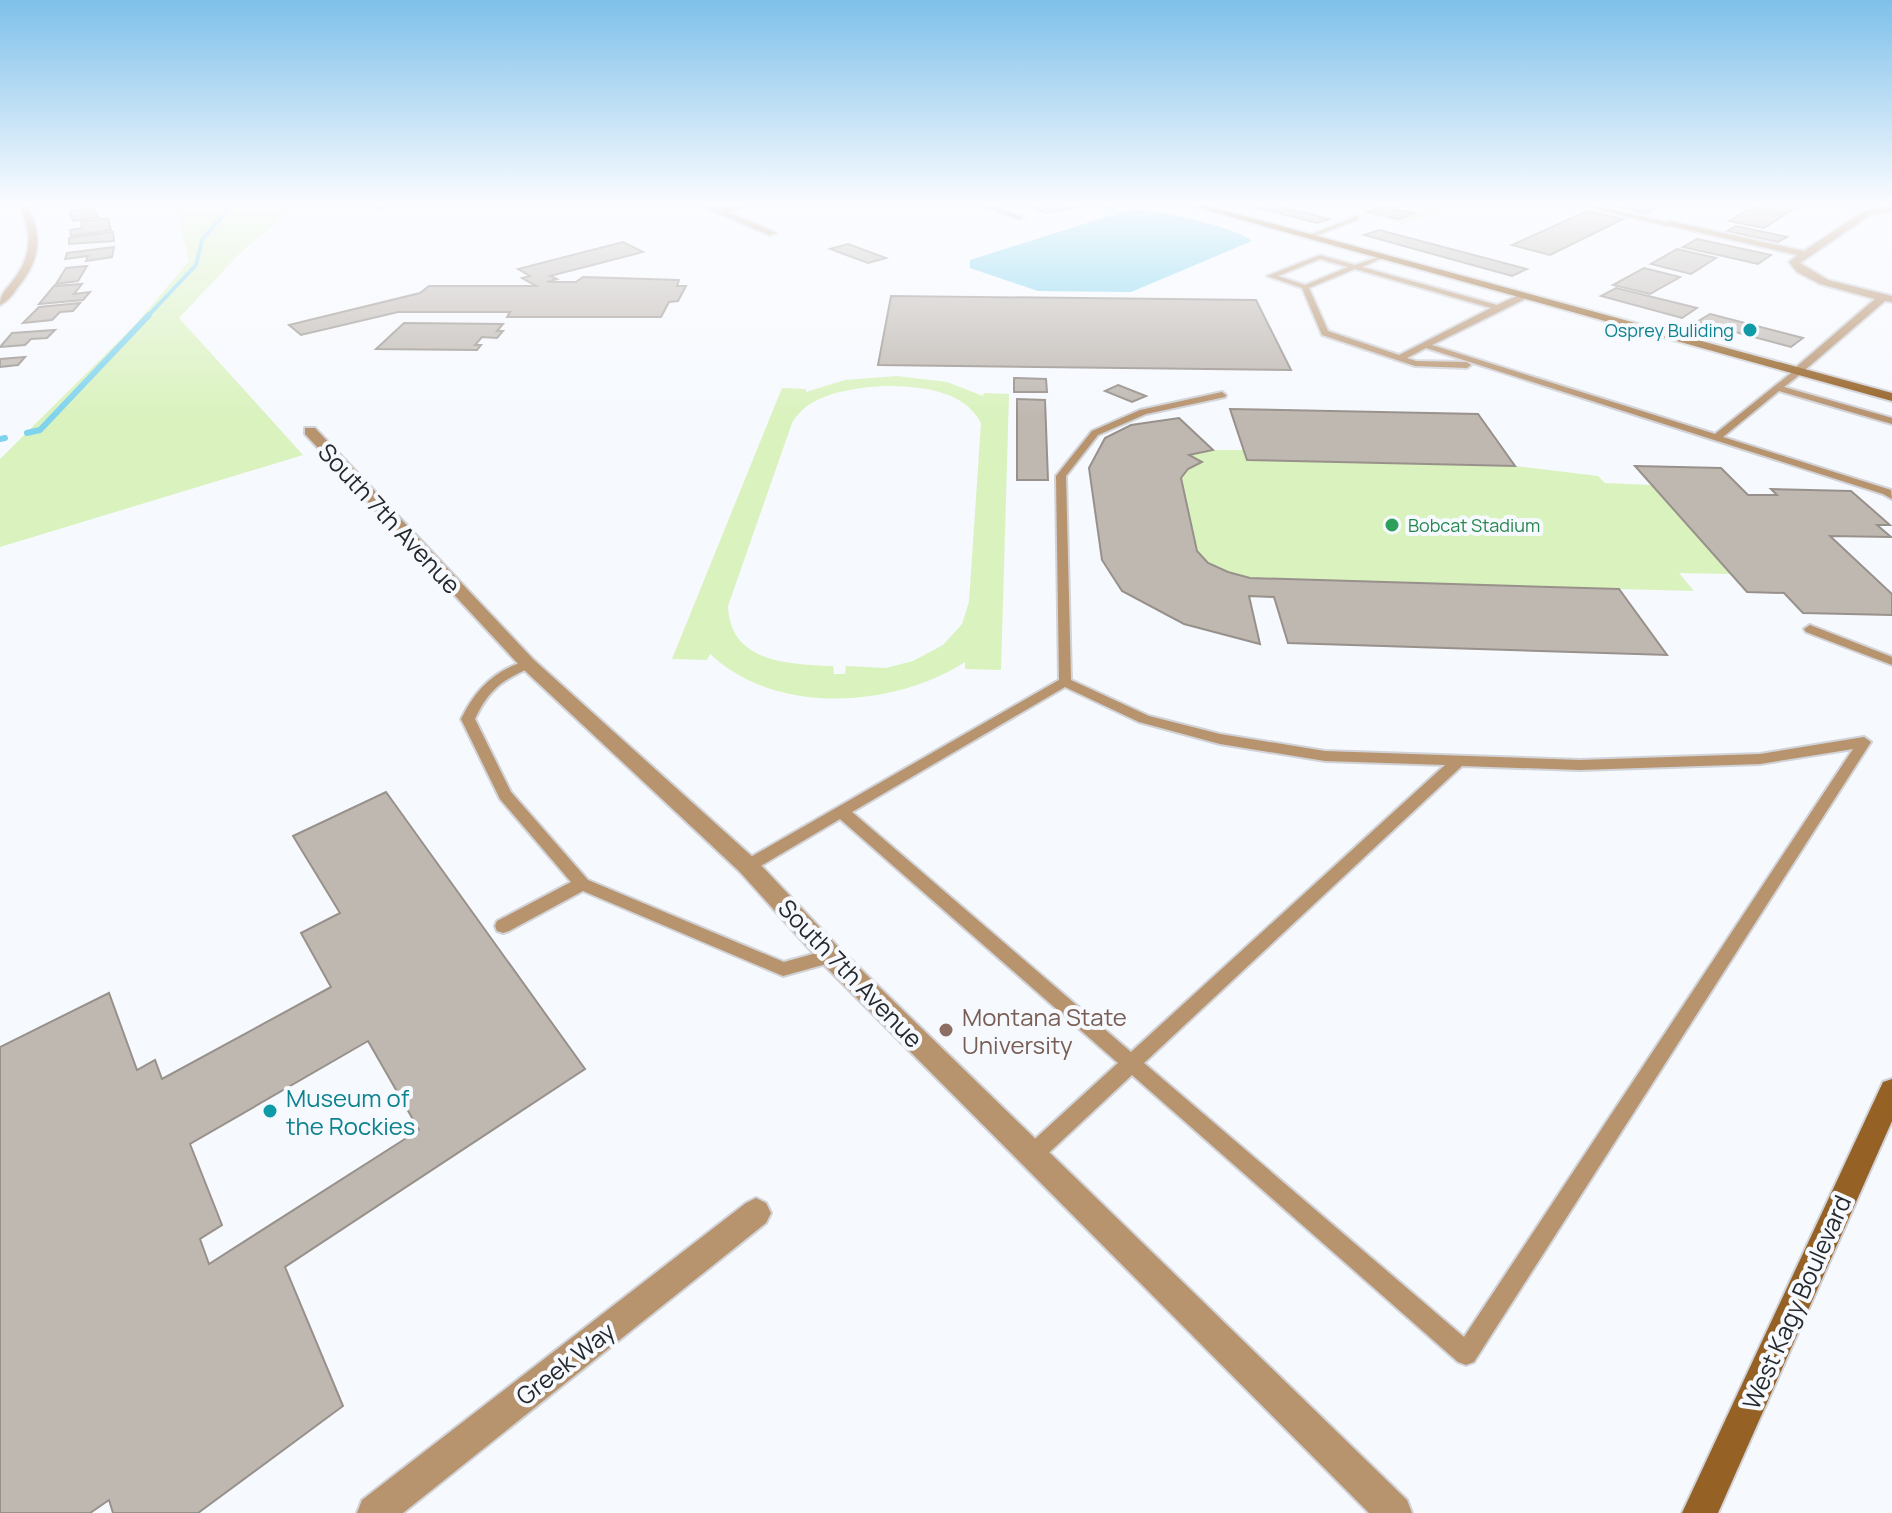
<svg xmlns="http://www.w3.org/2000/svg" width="1892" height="1513" viewBox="0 0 1892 1513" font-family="Manrope,sans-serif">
<rect width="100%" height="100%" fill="#f6f9fe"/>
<g fill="#daf2be" fill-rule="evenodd">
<path d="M176,204h122l-58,49 -61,65 124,137 -303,92v-88l136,-135 53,-63z"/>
<path d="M1382,204h72l-49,20 -45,-12z"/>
<path d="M897,376l50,6 36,14 1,-3 25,1 -8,276 -36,-1v-7c-72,46 -189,54 -255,-8l-3,6 -35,-1 110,-271 24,1v3l39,-12zM883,386c34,0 81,3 98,37l-12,179 -7,22 -19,21 -30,16 -27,7 -40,-2 -1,8h-11l-1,-8c-42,-2 -103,-2 -105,-60l64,-183c17,-30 60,-35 91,-37z"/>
<path d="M1230,409l248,5 37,52 83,10 7,7 46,2 80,89 -52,-1 15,18 -75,-2 48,66 -379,-12 -14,-46h-25l11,47 -76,-20 -95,-156 16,-30 26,-13 48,-7 34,32h30z"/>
</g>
<path fill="#80d3ed" d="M1131,209c24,0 104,18 121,32l-121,51 -93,-1 -68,-23v-8z"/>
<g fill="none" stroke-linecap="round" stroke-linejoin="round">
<g stroke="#80d3ed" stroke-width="4">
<path d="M1101,204l18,9"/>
<path d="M147,317l49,-52 6,-25 25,-29 12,-7"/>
</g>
<g stroke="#80d3ed" stroke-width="6">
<path d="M27,433l13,-3 109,-115"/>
<path d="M0,439l5,-1"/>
</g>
</g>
<g fill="#bfb8b1" stroke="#98918b" stroke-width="2" fill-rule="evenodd">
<path d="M1026,204h56l3,1 -39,8z"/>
<path d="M1243,204h29l57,15 -12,4z"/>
<path d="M1605,204h58l-17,9z"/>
<path d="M1756,204h46l-17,10 -34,-7z"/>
<path d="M1386,205l11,3 -5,2 24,3 -18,6 -30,-7z"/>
<path d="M93,208l5,9 -25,4 -4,-10z"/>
<path d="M1749,209l34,7 -19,12 -35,-7z"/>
<path d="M1587,211l36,8 -73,36 -38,-10z"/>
<path d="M108,218l3,12 -40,6 -1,-6 12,-2 -1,-6z"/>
<path d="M1736,226l51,11 -9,5 -51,-11z"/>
<path d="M1379,230l148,39 -15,7 -148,-41z"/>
<path d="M113,232l1,9 -45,3v-6z"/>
<path d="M1697,239l74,16 -13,9 -75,-17z"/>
<path d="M623,242l20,10 -93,24 7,3 -10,3h29l7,-5 96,3 -2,6h9l-8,15 -9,1 -8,15h-154l3,-5h-112l-97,23 -12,-10 131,-32 9,-7h107l-14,-8 8,-2 -12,-7z"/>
<path d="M848,244l38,14 -18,5 -38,-14z"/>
<path d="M114,247l-2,10 -26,4 2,-5 -23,3 2,-6z"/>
<path d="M1677,249l39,9 -25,16 -40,-10z"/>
<path d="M87,266l-9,15 -22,3 10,-16z"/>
<path d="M1644,268l36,9 -30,17 -37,-9z"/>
<path d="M82,284l-8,10 16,-2 -7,8 -44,4 15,-18z"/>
<path d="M1616,288l81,20 -15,10 -81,-22z"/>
<path d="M891,296l365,4 35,70 -413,-5z"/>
<path d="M80,303l-7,8 -13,1 -8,8 -29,3 16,-16z"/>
<path d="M1710,314l93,24 -12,9 -94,-25z"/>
<path d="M404,323l99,1 -6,7h6l-6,7 -15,-1 -7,8h6l-4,5 -101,-1z"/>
<path d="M55,330l-8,8 -16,1 -6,6 -25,2 12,-14z"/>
<path d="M25,357l-7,8 -18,2v-8z"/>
<path d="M1014,378l32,1 1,13h-33z"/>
<path d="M1118,385l28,11 -14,6 -27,-11z"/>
<path d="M1017,399l28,1 3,80h-31z"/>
<path d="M1230,409l248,5 37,52 -268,-6z"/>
<path d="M1179,418l34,32 -24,5 13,7 -14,7 -7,9 16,73 11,12 20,9 22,6 369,11 48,66 -379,-12 -14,-46 -25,-1 11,48 -76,-20 -62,-33 -20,-31 -13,-92 16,-30 26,-13z"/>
<path d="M1635,466l86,2 27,27h29l-6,-6 80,2 39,34h-13l14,12 -61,-1 62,58v21l-89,-2 -19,-20 -37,-1z"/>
<path d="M386,792l199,277 -300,198 58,139 -145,107h-85l-4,-13 -19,13h-90v-466l109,-54 28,77 18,-10 7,19 169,-92 -30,-54 39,-20 -47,-77zM368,1041l51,89 -210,134 -9,-25 22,-14 -32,-81z"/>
</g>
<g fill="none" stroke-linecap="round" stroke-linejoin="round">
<g stroke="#d1d3d8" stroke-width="4">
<g id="lane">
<path d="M976,204h10l38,14 -5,1z"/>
<path d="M1575,204h12l85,20 -3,2z"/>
<path d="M1357,216l2,3 -49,19 -5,-1z"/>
<path d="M1320,255l35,10 27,-9v2l-20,9 135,38 24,-11h6v4l-95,47 283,89 81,-65h6v4l-18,14 108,31v6l-113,-33 -56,46 168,53 1,9 -9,-5 -457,-146 -19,10 9,3 51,1 4,3 -4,3 -52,-2 -93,-31 -20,-47 -35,-12zM1320,259l28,8 -43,18 -27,-9zM1355,269l136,39 -92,47 -71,-24 -19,-43z"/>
<path d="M1222,392l4,3 -1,2 -79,17 -48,21 -32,41 5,204 78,36 71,18 105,17 255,9 180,-6 104,-17 7,5 -397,620 -8,3 -8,-3 -326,-287 -93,87 -7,2 -7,-2 -3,-7 3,-7 93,-85 -278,-244 -86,51h-12l-2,-4 2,-4 317,-182 -3,-204 36,-45 48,-21zM1065,687l74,35 81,22 105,17 120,4 -314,287 -279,-240zM1853,749l-389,588 -320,-274 318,-297 118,4 180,-6z"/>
<path d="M1810,625l82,32v8l-86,-33 -2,-3z"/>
<path d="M528,660l6,4 -2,3c-30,13 -43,22 -57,52l36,73 77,88 196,82 47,-13 6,2 2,5 -2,5 -54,15 -200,-85 -74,40 -6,2 -6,-2 -2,-5 2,-5 74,-39 -71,-83 -39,-80c15,-31 34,-49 67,-59z"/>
</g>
</g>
<g stroke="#d1d3d8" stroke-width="4">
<g id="street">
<path d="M18,204h8c18,31 14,56 -8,83 -5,7 -10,14 -18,18 0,-12 8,-17 15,-27 18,-25 17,-48 3,-74z"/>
<path d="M376,204h9l-6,6 -4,-3z"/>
<path d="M696,204l24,5 35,-5 -27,8 49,21 -8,2z"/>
<path d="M1892,206v6l-22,3 -70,48 28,17 64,16v6l-7,-1 -86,74 -6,-4 2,-3 80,-69 -55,-15 -23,-12 -8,-10 8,-7 -133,-31 5,-3 135,30 60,-40z"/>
<path d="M305,428h10l219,232 222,200 84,89 567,551 5,13h-43l-547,-550 -82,-91 -218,-204 -217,-234z"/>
<path d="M756,1198l10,5 5,10 -5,10 -363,290h-46l5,-13 384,-297z"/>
</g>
</g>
<g stroke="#d1d3d8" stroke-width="4">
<g id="secondary">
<path d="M1185,204h15l692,189v8z"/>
<path d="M1892,1079v42l-174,392h-36l201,-431z"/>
</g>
</g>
<use href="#lane" fill="#b7936e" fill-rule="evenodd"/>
<use href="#street" fill="#b7936e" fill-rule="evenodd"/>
<use href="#secondary" fill="#956124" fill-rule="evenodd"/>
</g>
<linearGradient id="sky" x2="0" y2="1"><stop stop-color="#7ec0ea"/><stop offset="0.49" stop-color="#fbfcff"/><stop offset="1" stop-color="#fbfcff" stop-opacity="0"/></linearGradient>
<rect width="1892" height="416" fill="url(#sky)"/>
<g fill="#0f9aa8" stroke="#f6f9fe" stroke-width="3">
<circle cx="1750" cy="330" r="8"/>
<circle cx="270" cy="1111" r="8"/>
</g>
<circle fill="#2e9e5b" stroke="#f6f9fe" stroke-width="3" cx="1392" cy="525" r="8"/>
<circle fill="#8d6e63" stroke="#f6f9fe" stroke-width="3" cx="946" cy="1030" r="8"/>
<g text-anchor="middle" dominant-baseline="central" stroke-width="8" stroke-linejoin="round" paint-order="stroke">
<g font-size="18" fill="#0d838f" stroke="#f6f9fe" text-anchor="end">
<text x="1734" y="330">Osprey Buliding</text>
</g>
<g font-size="18" fill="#27864d" stroke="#f6f9fe" text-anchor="start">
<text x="1408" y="525">Bobcat Stadium</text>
</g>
<g font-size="24" fill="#26282b" stroke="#f6f9fe">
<text transform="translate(390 518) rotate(47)">South 7th Avenue</text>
<text transform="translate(851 973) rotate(46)">South 7th Avenue</text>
<text transform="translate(1796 1302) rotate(-66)">West Kagy Boulevard</text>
<text transform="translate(565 1363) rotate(-38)">Greek Way</text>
</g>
<g font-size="24" fill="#785e54" stroke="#f6f9fe" text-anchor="start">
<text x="962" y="1016">Montana State<tspan x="962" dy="28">University</tspan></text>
</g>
<g font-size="24" fill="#0d838f" stroke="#f6f9fe" text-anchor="start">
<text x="286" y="1097">Museum of<tspan x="286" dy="28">the Rockies</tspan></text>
</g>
</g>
</svg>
